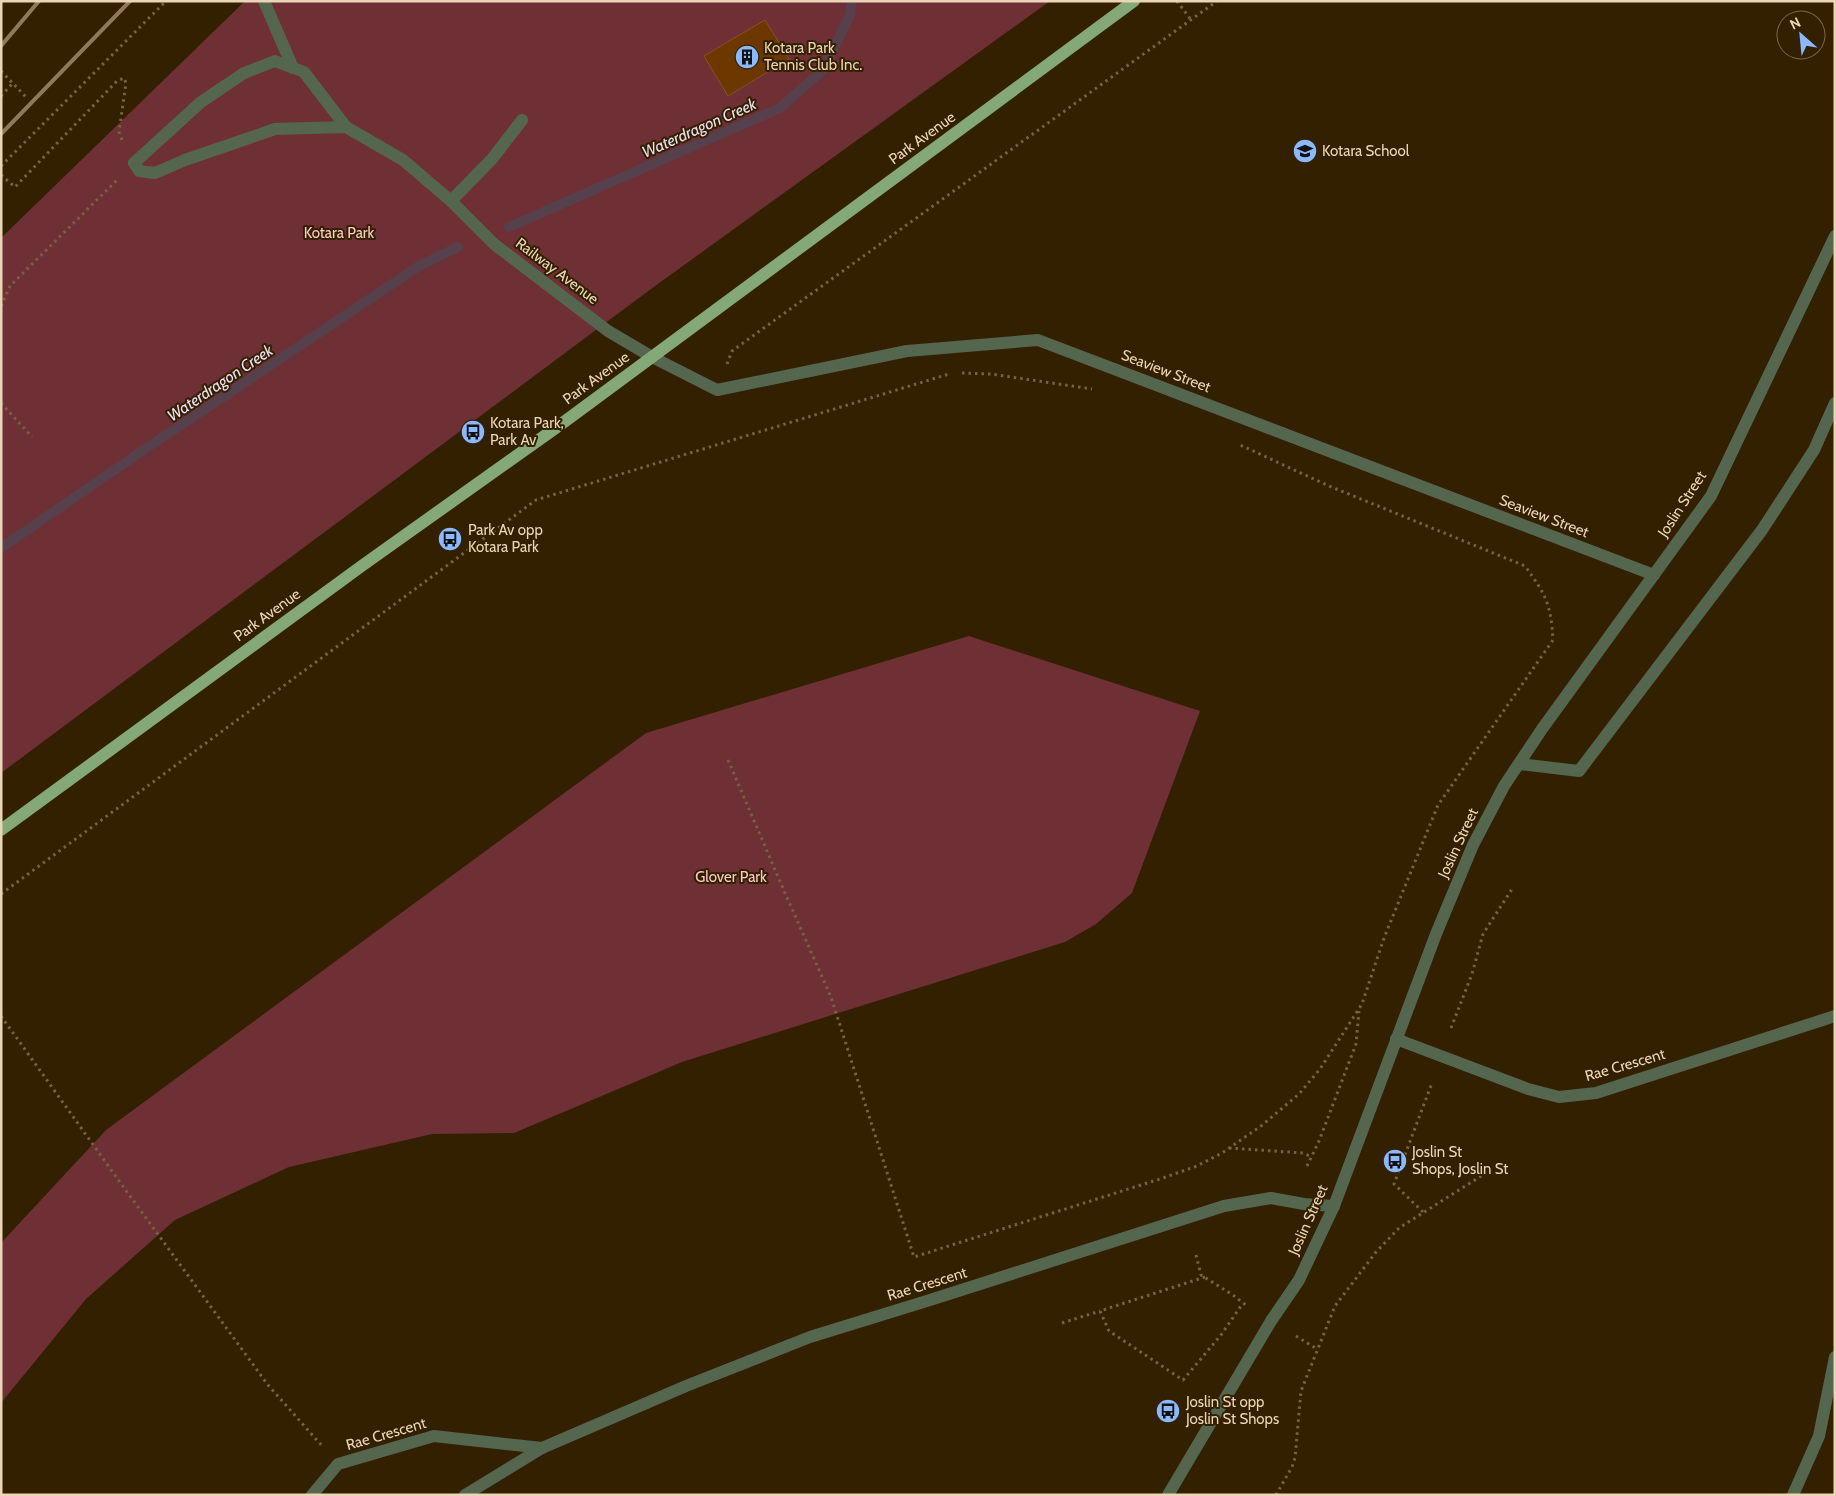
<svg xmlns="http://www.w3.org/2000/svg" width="1836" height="1496" viewBox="0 0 1836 1496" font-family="Cabin,sans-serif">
<rect width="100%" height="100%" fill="#332000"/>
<g fill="#6e3034">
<path d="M245,1h805l-395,285 -654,487v-535z"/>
<path d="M969,636l231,75 -68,182 -36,31 -31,18 -383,120 -168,71 -82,1 -143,33 -114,53 -89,79 -85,104v-160l105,-113 540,-397z"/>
</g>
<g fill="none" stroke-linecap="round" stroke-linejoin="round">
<g stroke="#56404c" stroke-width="10">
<path d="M509,227l271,-119 43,-38 27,-55 2,-14"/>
<path d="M1,548l141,-97 277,-185 39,-19"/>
</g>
</g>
<path fill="#6d3800" stroke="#865023" d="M765,20l24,39 -61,37 -24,-40z"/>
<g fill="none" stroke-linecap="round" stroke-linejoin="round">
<g stroke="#766243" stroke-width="3" stroke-dasharray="2.5 4" stroke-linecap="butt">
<path d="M1177,1l14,19"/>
<path d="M1,71l25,26"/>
<path d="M1,96l12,-13"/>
<path d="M1,166l165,-165"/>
<path d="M1,175l14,12 102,-106 7,-3 2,5 -7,49 3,8"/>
<path d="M1,306l9,-20 108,-107"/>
<path d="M727,364l5,-13 485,-350"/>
<path d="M962,373l29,1 101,15"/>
<path d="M1,403l31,34"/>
<path d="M728,760l57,133 46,104 83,260 249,-79 34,-12 25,-13 39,-27 38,-32 21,-25 42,-65 22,-66 54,-133 115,-165c-2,-36 -7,-45 -28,-74l-196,-80 -91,-42"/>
<path d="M1,894l535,-394 413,-126"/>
<path d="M1,1016l126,176 141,193 55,62"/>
<path d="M1451,1028l21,-54 11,-40 29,-45"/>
<path d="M1229,1148l74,5 9,4"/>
<path d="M1307,1166l12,-25 37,-97 3,-33"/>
<path d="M1423,1212l-29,-28 38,-101"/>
<path d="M1196,1255l5,20 32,20 14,11"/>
<path d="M1205,1277l-105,34 9,20 74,49 38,-45 22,-32"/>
<path d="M1062,1323l38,-12"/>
<path d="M1296,1336l21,13"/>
<path d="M1276,1495l16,-28 3,-9 6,-67 34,-85 41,-54 23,-24 90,-57"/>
</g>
<g stroke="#55664f" stroke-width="12">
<path d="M264,1l29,67"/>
<path d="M346,127l-42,-55 -29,-11 -31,12 -43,29 -67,61 5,8 16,2 30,-13 90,-31 71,-2 57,33 48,41 43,43 114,87 44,26 65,33 190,-39 131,-11 616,235"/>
<path d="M451,201l41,-42 30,-39"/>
<path d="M1519,764l60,7 183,-241 52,-80 21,-47"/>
<path d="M1396,1039l132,50 31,8 37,-4 239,-77"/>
<path d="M312,1495l26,-31 96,-28 108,12"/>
<path d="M465,1495l77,-47 144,-62 124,-49 120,-37 294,-94 47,-8 33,6 30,2"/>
<path d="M1168,1495l103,-174 28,-41 35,-74 102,-272 37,-89 31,-59 38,-57 169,-233 124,-260"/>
<path d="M1793,1495l26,-59 16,-79"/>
</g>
<path stroke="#84a877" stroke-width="12" d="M1,830l362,-265 201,-143 570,-421"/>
<g stroke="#8e7a5b" stroke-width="4">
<path d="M1,46l38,-45"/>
<path d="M1,134l129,-133"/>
</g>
</g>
<defs>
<g id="building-disc" transform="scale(1.25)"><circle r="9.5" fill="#8bb9fc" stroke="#332000"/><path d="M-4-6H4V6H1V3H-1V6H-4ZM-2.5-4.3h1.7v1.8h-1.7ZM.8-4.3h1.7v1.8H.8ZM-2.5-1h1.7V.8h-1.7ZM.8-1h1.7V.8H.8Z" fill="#111"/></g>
<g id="school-disc" transform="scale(1.25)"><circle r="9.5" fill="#8bb9fc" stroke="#332000"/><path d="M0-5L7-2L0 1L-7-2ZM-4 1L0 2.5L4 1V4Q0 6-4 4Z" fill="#111"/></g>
<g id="bus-disc" transform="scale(1.25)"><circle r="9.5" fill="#8bb9fc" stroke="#332000"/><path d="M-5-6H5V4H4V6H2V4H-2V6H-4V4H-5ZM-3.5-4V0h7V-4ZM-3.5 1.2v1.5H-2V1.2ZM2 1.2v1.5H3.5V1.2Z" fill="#111"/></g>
</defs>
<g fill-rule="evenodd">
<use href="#building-disc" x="747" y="57"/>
<use href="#school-disc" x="1305" y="151"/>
<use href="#bus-disc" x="473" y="432"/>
<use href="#bus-disc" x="450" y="539"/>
<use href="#bus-disc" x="1395" y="1161"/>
<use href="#bus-disc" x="1168" y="1411"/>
</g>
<g text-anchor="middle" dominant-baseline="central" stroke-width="4" stroke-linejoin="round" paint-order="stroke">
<g font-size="15" fill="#ead5b7" stroke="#332000" text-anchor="start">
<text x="764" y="48">Kotara Park<tspan x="764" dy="17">Tennis Club Inc.</tspan></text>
<text x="1322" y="151">Kotara School</text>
<text x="490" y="423">Kotara Park,<tspan x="490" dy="17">Park Av</tspan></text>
<text x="468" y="530">Park Av opp<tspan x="468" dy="17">Kotara Park</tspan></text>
<text x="1412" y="1152">Joslin St<tspan x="1412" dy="17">Shops, Joslin St</tspan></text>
<text x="1186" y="1402">Joslin St opp<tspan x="1186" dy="17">Joslin St Shops</tspan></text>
</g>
<g font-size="15" fill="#ead5b7" stroke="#332000">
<text transform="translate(922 138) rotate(-36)">Park Avenue</text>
<text transform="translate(557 271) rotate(37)">Railway Avenue</text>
<text transform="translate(1166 371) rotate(21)">Seaview Street</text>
<text transform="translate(596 378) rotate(-36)">Park Avenue</text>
<text transform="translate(1682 504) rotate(-57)">Joslin Street</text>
<text transform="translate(1544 516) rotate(21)">Seaview Street</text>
<text transform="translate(267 615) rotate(-36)">Park Avenue</text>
<text transform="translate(1458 843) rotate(-65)">Joslin Street</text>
<text transform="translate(1625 1065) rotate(-16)">Rae Crescent</text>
<text transform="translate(1308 1220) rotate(-66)">Joslin Street</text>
<text transform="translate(927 1284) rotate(-17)">Rae Crescent</text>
<text transform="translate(386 1434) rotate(-16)">Rae Crescent</text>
</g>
<g font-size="15" fill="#fcc7c8" stroke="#332000">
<text x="339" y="233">Kotara Park</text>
<text x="731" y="877">Glover Park</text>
</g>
<g font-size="16" font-style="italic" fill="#eddff2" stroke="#332000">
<text transform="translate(699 128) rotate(-24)">Waterdragon Creek</text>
<text transform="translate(220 383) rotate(-34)">Waterdragon Creek</text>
</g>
</g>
<rect width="1836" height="1496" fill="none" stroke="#ead5b7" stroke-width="5"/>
<g transform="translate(1801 35) rotate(333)"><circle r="24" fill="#332000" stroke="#7c6849"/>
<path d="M0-4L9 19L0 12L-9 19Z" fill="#8bb9fc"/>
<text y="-8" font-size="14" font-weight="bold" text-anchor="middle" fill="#ead5b7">N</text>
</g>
</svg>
